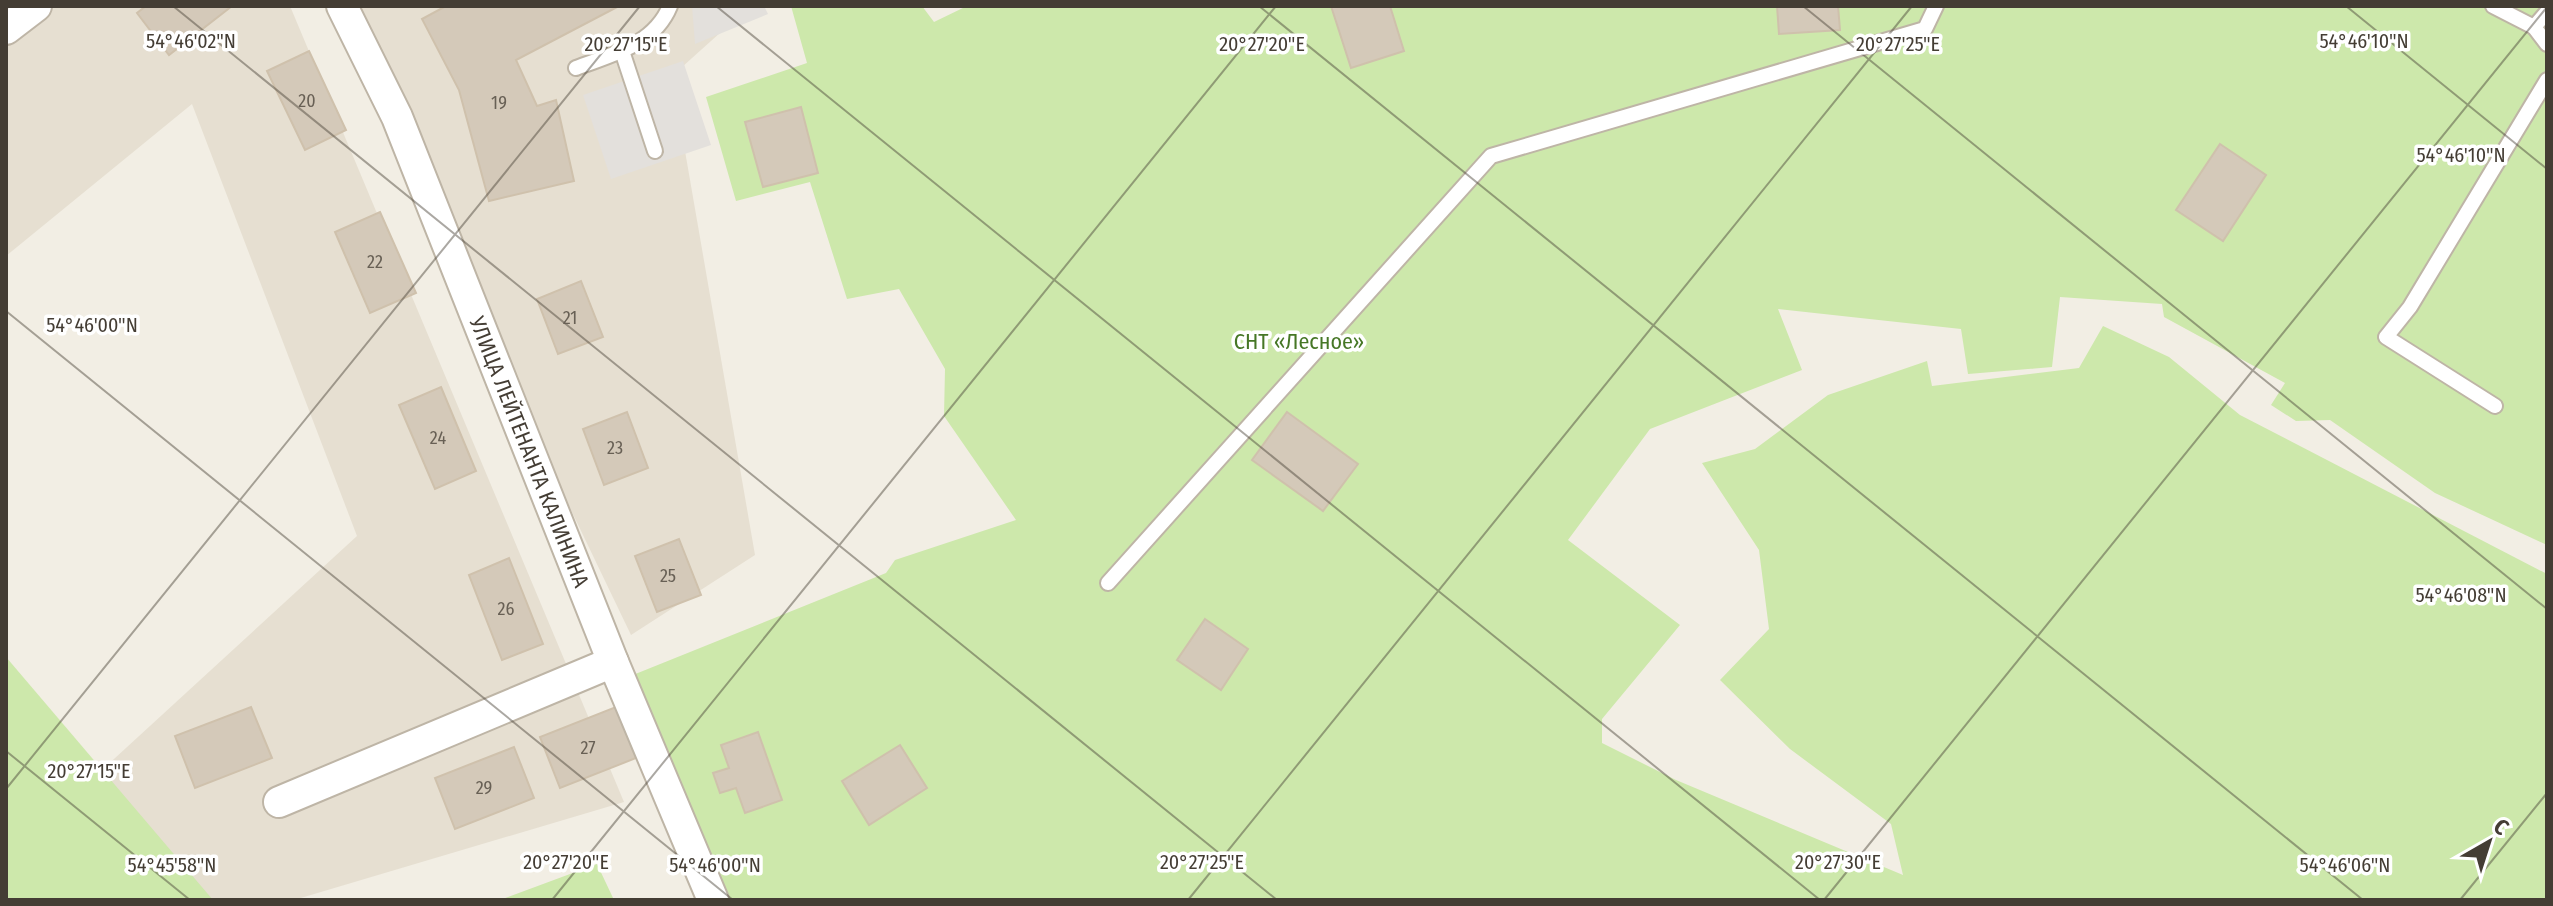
<svg xmlns="http://www.w3.org/2000/svg" width="2553" height="906" viewBox="0 0 2553 906" font-family="'Fira Sans Condensed',sans-serif">
<rect width="100%" height="100%" fill="#f2eee4"/>
<g fill="#e6dfd1">
<path d="M6,6h284l334,796 -330,98h-137l-67,-119 267,-245 -165,-432 -186,152z"/>
<path d="M329,6h421l-78,70 83,479 -124,80z"/>
</g>
<g fill="#cde8ab">
<path d="M791,6h131l12,16 33,-16h1580v539l-112,-52 -105,-73 -34,1 -25,-16 14,-22 -121,-66 -2,-13 -102,-7 -8,70 -84,7 -7,-45 -183,-20 24,61 -152,59 -82,111 112,85 -78,94v24l74,37 227,95 -12,-51 -101,-75 -70,-69 49,-51 -10,-79 -57,-87 53,-14 73,-54 99,-34 5,25 147,-18 24,-42 66,31 71,58 307,159v326h-1824l-110,-217 273,-110 9,-13 121,-40 -72,-104 1,-47 -46,-80 -52,10 -37,-117 -74,19 -30,-104 101,-34z"/>
<path d="M6,657l207,243h-207z"/>
<path d="M597,864l17,36h-114z"/>
</g>
<g fill="#e3e0dc">
<path d="M692,6h72l4,8 -73,30z"/>
<path d="M683,61l28,84 -100,34 -28,-84z"/>
</g>
<g fill="#d4c9b9" stroke="#cfc1ac" stroke-width="2">
<path d="M146,6h86l-63,49 -32,-42z"/>
<path d="M446,6h173l-103,54 21,46 19,-6 18,81 -85,20 -30,-111 -37,-71z"/>
<path d="M1331,6h59l14,45 -53,17z"/>
<path d="M1777,6h61l2,24 -61,4z"/>
<path d="M309,51l37,79 -41,20 -38,-79z"/>
<path d="M801,107l17,66 -55,14 -18,-65z"/>
<path d="M2220,144l46,31 -43,66 -47,-31z"/>
<path d="M380,212l36,81 -46,20 -35,-81z"/>
<path d="M581,281l22,56 -45,17 -21,-55z"/>
<path d="M441,387l35,84 -41,18 -36,-84z"/>
<path d="M627,412l21,56 -44,17 -21,-56z"/>
<path d="M1287,412l71,52 -35,47 -71,-51z"/>
<path d="M679,539l22,56 -44,17 -22,-56z"/>
<path d="M509,558l34,86 -41,16 -33,-85z"/>
<path d="M1205,619l43,30 -27,41 -44,-30z"/>
<path d="M251,707l21,51 -77,30 -20,-52z"/>
<path d="M616,707l20,51 -76,30 -20,-51z"/>
<path d="M758,732l24,68 -37,13 -9,-25 -16,5 -7,-20 16,-5 -8,-23z"/>
<path d="M900,745l27,43 -58,37 -27,-44z"/>
<path d="M514,747l20,51 -79,31 -20,-51z"/>
</g>
<g fill="none" stroke-linecap="round" stroke-linejoin="round">
<g stroke="#beb5a6" stroke-width="18">
<g id="lane">
<path d="M2493,6l41,21 13,-15"/>
<path d="M2534,27l13,17"/>
<path d="M622,51l33,100"/>
<path d="M576,68c37,-14 78,-23 94,-62"/>
<path d="M2495,406l-109,-69 24,-30 137,-227"/>
<path d="M1108,583l383,-427 434,-127 11,-23"/>
</g>
</g>
<g stroke="#beb5a6" stroke-width="34">
<g id="street">
<path id="s1" d="M342,6l55,111 216,545 100,238"/>
<path d="M6,29l30,-23"/>
<path d="M279,802l334,-140"/>
</g>
</g>
<use href="#lane" stroke="#fff" stroke-width="14"/>
<use href="#street" stroke="#fff" stroke-width="30"/>
</g>
<path fill="none" stroke="#443d34" stroke-width="2" stroke-opacity="0.45" d="M173,6l1104,894M716,6l1104,894M1259,6l1104,894M1803,6l744,603M2346,6l201,163M6,311l727,589M6,751l184,149M6,789l634,-783M552,900l724,-894M1188,900l724,-894M1824,900l723,-893M2460,900l87,-107"/>
<g text-anchor="middle" dominant-baseline="central" stroke-width="7" stroke-linejoin="round" paint-order="stroke">
<g font-size="18" fill="#686055">
<text x="307" y="101">20</text>
<text x="499" y="103">19</text>
<text x="375" y="262">22</text>
<text x="570" y="318">21</text>
<text x="438" y="438">24</text>
<text x="615" y="448">23</text>
<text x="668" y="576">25</text>
<text x="506" y="609">26</text>
<text x="588" y="748">27</text>
<text x="484" y="788">29</text>
</g>
<g font-size="22" fill="#467726" stroke="#fff">
<text x="1299" y="341">СНТ «Лесное»</text>
</g>
<g font-size="22" fill="#443d34" stroke="#fff">
<text stroke="none"><textPath href="#s1" startOffset="484">УЛИЦА ЛЕЙТЕНАНТА КАЛИНИНА</textPath></text>
</g>
</g>
<g font-size="20" text-anchor="middle" fill="#443d34" stroke="#fff" stroke-width="7" stroke-linejoin="round" paint-order="stroke">
<text x="2364" y="48">54°46'10"N</text>
<text x="191" y="48">54°46'02"N</text>
<text x="626" y="51">20°27'15"E</text>
<text x="1898" y="51">20°27'25"E</text>
<text x="1262" y="51">20°27'20"E</text>
<text x="2461" y="162">54°46'10"N</text>
<text x="92" y="332">54°46'00"N</text>
<text x="2461" y="602">54°46'08"N</text>
<text x="89" y="778">20°27'15"E</text>
<text x="566" y="869">20°27'20"E</text>
<text x="1202" y="869">20°27'25"E</text>
<text x="1838" y="869">20°27'30"E</text>
<text x="172" y="872">54°45'58"N</text>
<text x="715" y="872">54°46'00"N</text>
<text x="2345" y="872">54°46'06"N</text>
</g>
<rect width="2553" height="906" fill="none" stroke="#443d34" stroke-width="16"/>
<g transform="translate(2489 842) rotate(39)" stroke="#ffffff" stroke-width="6" paint-order="stroke">
<path d="M0-6L14 30L0 20L-14 30Z" fill="#443d34"/>
<text y="-12" font-size="22" font-weight="bold" text-anchor="middle" fill="#443d34">С</text>
</g>
</svg>
